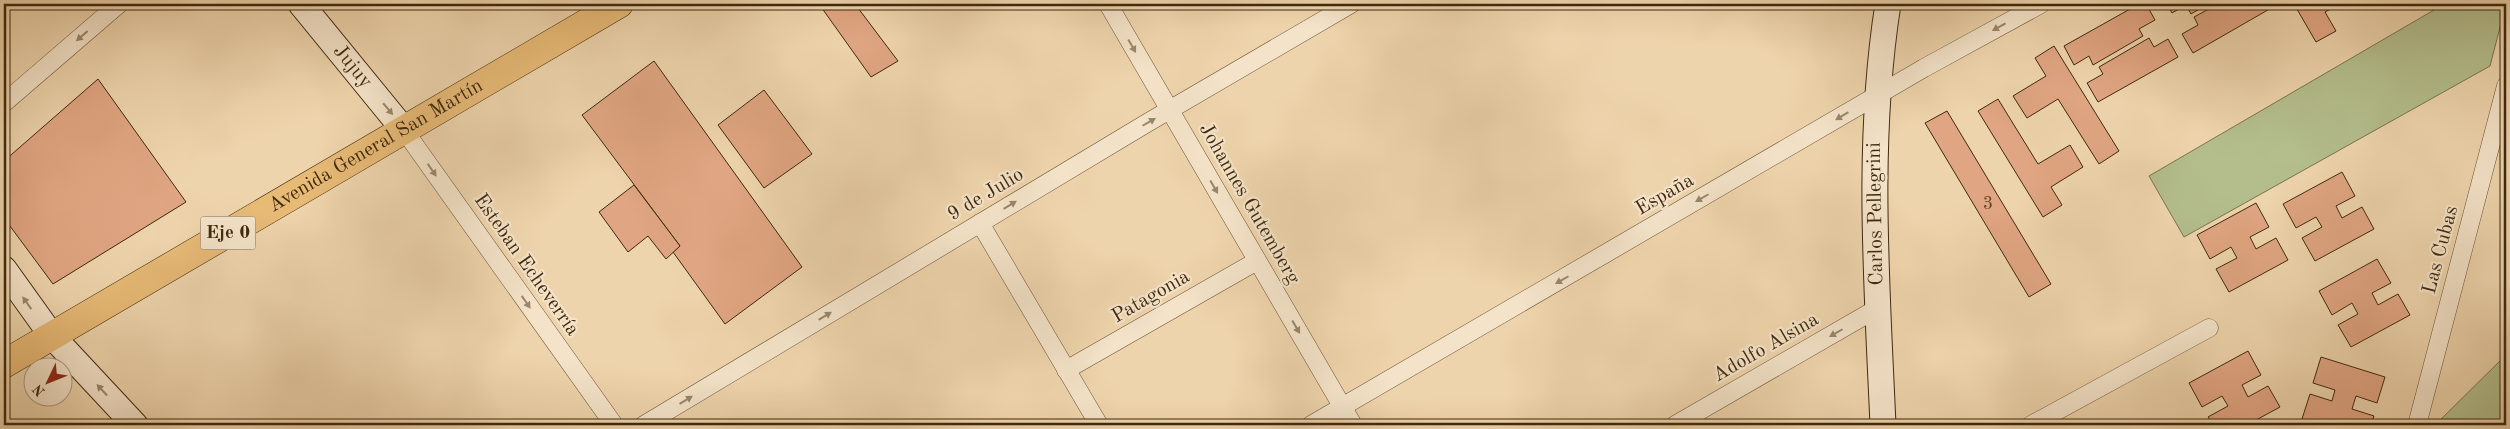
<svg xmlns="http://www.w3.org/2000/svg" width="2510" height="429" viewBox="0 0 2510 429" font-family="'Old Standard TT',serif">
<rect width="100%" height="100%" fill="#eed4ac"/>
<filter id="stains"><feTurbulence type="fractalNoise" baseFrequency=".004" numOctaves="4"/><feColorMatrix values="0 0 0 0 .2 0 0 0 0 .09 0 0 0 0 .02 0 0 0 .5 -.17"/></filter>
<radialGradient id="worn" r=".72"><stop offset=".6" stop-color="#630" stop-opacity="0"/><stop offset="1" stop-color="#630" stop-opacity=".3"/></radialGradient>
<g fill="#b4be8d" stroke="#7a744d">
<path d="M2431,4h75l-16,62 -306,171 -35,-61 285,-166z"/>
<path d="M2506,353v72h-71l70,-69z"/>
</g>
<g fill="#e0a582" stroke="#3f290d">
<path d="M819,4h36l43,57 -27,16z"/>
<path d="M2139,4h7l9,16 -16,9 4,7 -50,29 -4,-9 -15,9 -10,-19z"/>
<path d="M2167,4h41l-17,10 -5,-9 -14,8z"/>
<path d="M2218,4h53l2,3 -80,46 -11,-19 16,-9 -4,-8z"/>
<path d="M2294,4h46l-15,8 11,19 -20,11z"/>
<path d="M2149,38l5,9 14,-8 10,18 -80,45 -11,-19 16,-9 -4,-7z"/>
<path d="M2054,46l65,105 -20,13 -41,-65 -31,19 -14,-22 33,-20 -11,-18z"/>
<path d="M654,61l148,206 -77,57 -52,-72 7,-6 -98,-131z"/>
<path d="M98,79l88,123 -133,82 -49,-66v-57z"/>
<path d="M764,90l48,64 -48,34 -46,-63z"/>
<path d="M1998,99l40,65 32,-19 13,22 -32,20 11,18 -19,12 -65,-106z"/>
<path d="M1947,111l104,173 -22,13 -104,-174z"/>
<path d="M2342,172l13,24 -19,10 6,12 20,-11 12,22 -59,32 -13,-23 20,-11 -6,-10 -20,11 -13,-24z"/>
<path d="M634,185l46,61 -14,13 -18,-23 -20,16 -29,-40z"/>
<path d="M2256,203l13,24 -19,10 6,12 20,-11 12,22 -59,32 -13,-23 21,-11 -6,-11 -21,12 -13,-24z"/>
<path d="M2377,259l14,24 -19,10 6,12 20,-11 12,21 -59,32 -13,-22 20,-11 -6,-11 -20,12 -13,-24z"/>
<path d="M2248,351l13,24 -19,10 6,12 20,-11 12,21 -33,18h-33l-6,-8 20,-11 -6,-10 -20,11 -13,-24z"/>
<path d="M2321,357l64,20 -8,26 -21,-7 -4,13 22,7 -3,9h-48l-21,-6 8,-25 22,7 3,-11 -22,-7z"/>
</g>
<g fill="none" stroke-linecap="round" stroke-linejoin="round">
<g stroke="#6b5435" stroke-width="19">
<g id="street">
<path d="M1108,4l245,421"/>
<path d="M4,103l115,-99"/>
<path d="M404,130l210,295"/>
<path d="M980,223l119,202"/>
<path d="M1066,370l191,-109"/>
<path d="M644,425l503,-302 204,-119"/>
<path d="M1311,425l613,-357 117,-64"/>
<path d="M1675,425l203,-117"/>
<path d="M2031,425l178,-97"/>
<path d="M2417,425l89,-339"/>
</g>
</g>
<g stroke="#3f290d" stroke-width="27">
<g id="secondary">
<path id="s1" d="M301,4l103,126"/>
<path d="M4,269l48,67 83,89"/>
<path d="M1883,425c-6,-140 -17,-282 5,-421"/>
</g>
</g>
<g stroke="#3f290d" stroke-width="29">
<g id="primary">
<path id="s2" d="M4,364l615,-360"/>
</g>
</g>
<use href="#street" stroke="#f4e3c9" stroke-width="18"/>
<use href="#secondary" stroke="#f4e3c9" stroke-width="25"/>
<use href="#primary" stroke="#e7ba76" stroke-width="28"/>
</g>
<defs><path id="oneway-solid" d="M-6-.8H1V-3.2L6.5 0L1 3.2V.8H-6Z" transform="scale(1.25)"/></defs>
<g fill="#9a866b">
<use href="#oneway-solid" transform="translate(1999 27) rotate(151)"/>
<use href="#oneway-solid" transform="translate(82 36) rotate(139)"/>
<use href="#oneway-solid" transform="translate(1132 46) rotate(60)"/>
<use href="#oneway-solid" transform="translate(388 109) rotate(50)"/>
<use href="#oneway-solid" transform="translate(1842 116) rotate(149)"/>
<use href="#oneway-solid" transform="translate(1149 122) rotate(-30)"/>
<use href="#oneway-solid" transform="translate(432 170) rotate(55)"/>
<use href="#oneway-solid" transform="translate(1214 187) rotate(60)"/>
<use href="#oneway-solid" transform="translate(1702 198) rotate(150)"/>
<use href="#oneway-solid" transform="translate(1010 205) rotate(-31)"/>
<use href="#oneway-solid" transform="translate(1562 280) rotate(150)"/>
<use href="#oneway-solid" transform="translate(526 302) rotate(55)"/>
<use href="#oneway-solid" transform="translate(27 303) rotate(-125)"/>
<use href="#oneway-solid" transform="translate(825 316) rotate(-31)"/>
<use href="#oneway-solid" transform="translate(1296 327) rotate(60)"/>
<use href="#oneway-solid" transform="translate(1836 333) rotate(150)"/>
<use href="#oneway-solid" transform="translate(102 390) rotate(-133)"/>
<use href="#oneway-solid" transform="translate(686 400) rotate(-31)"/>
</g>
<g text-anchor="middle" dominant-baseline="central" stroke-width="4.5" stroke-linejoin="round" paint-order="stroke">
<g font-size="18" fill="#67482a">
<text x="1988" y="204">3</text>
</g>
<rect fill="#f4e3c9" stroke="#756145" stroke-width="1" x="200.5" y="216.5" width="55" height="33" rx="4"/>
<g font-size="19" font-weight="bold" fill="#3f290d">
<text x="228" y="233">Eje 0</text>
</g>
<g font-size="20" fill="#3f290d" stroke="#f4e3c9">
<text stroke="none"><textPath href="#s1" startOffset="81">Jujuy</textPath></text>
<text stroke="none"><textPath href="#s2" startOffset="431">Avenida General San Martín</textPath></text>
<text transform="translate(986 195) rotate(-31)">9 de Julio</text>
<text transform="translate(1665 195) rotate(-30)">España</text>
<text transform="translate(1249 204) rotate(60)">Johannes Gutemberg</text>
<text transform="translate(1876 214) rotate(-91)">Carlos Pellegrini</text>
<text transform="translate(2441 250) rotate(-75)">Las Cubas</text>
<text transform="translate(526 265) rotate(55)">Esteban Echeverría</text>
<text transform="translate(1151 297) rotate(-30)">Patagonia</text>
<text transform="translate(1766 348) rotate(-30)">Adolfo Alsina</text>
</g>
</g>
<rect width="2510" height="429" fill="none" stroke="#eed4ac" stroke-width="20"/>
<rect x="5" y="5" width="2500" height="419" fill="none" stroke="#3f290d" stroke-width="2.5"/>
<rect x="10" y="10" width="2490" height="409" fill="none" stroke="#3f290d"/>
<g transform="translate(48 382) rotate(227)"><circle r="24" fill="#f4e3c9" stroke="#ac997e"/>
<path d="M0-4L9 19L0 12L-9 19Z" fill="#8f2418"/>
<text y="-8" font-size="14" font-weight="bold" text-anchor="middle" fill="#3f290d">N</text>
</g>
<rect width="100%" height="100%" filter="url(#stains)"/>
<rect width="100%" height="100%" fill="url(#worn)"/>
</svg>
